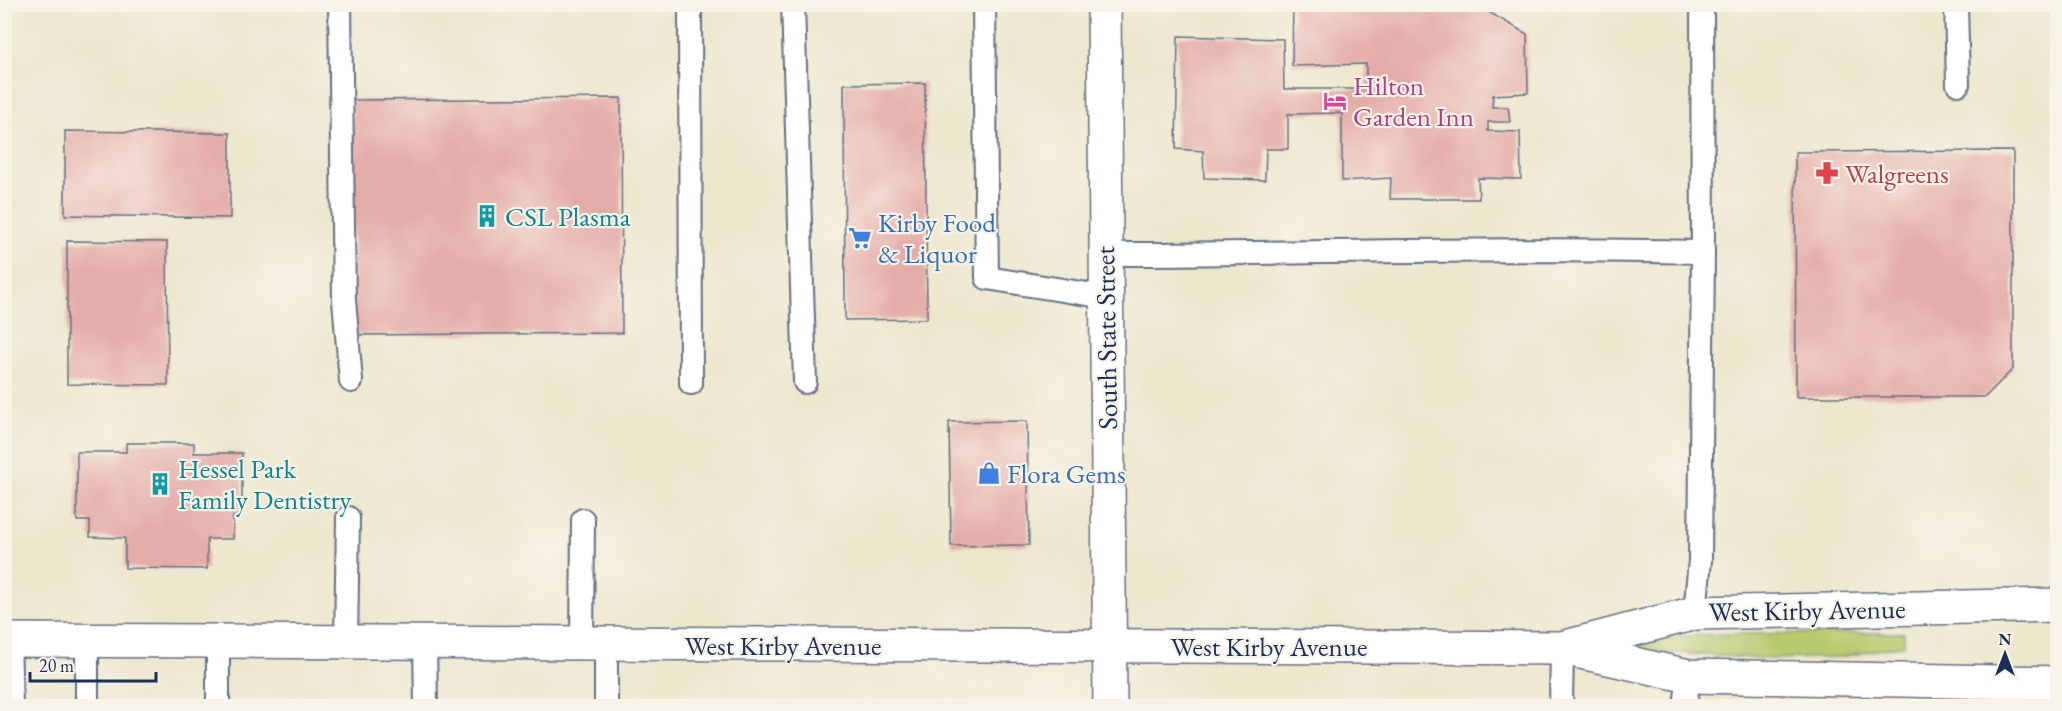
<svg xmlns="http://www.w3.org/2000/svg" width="2062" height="711" viewBox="0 0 2062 711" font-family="'EB Garamond',serif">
<rect width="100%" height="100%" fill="#f7f3e8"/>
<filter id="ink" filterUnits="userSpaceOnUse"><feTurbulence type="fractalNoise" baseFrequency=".0167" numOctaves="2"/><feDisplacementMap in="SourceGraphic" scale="12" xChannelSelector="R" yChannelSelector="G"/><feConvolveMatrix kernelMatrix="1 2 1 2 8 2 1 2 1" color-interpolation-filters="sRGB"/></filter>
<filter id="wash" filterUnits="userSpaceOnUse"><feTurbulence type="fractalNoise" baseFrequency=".008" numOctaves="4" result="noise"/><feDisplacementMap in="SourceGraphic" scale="24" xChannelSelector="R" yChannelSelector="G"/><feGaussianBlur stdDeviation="1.35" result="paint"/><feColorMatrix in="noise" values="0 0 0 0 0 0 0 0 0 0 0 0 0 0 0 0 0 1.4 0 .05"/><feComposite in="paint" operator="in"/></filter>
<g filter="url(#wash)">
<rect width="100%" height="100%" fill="#ede7cd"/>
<path fill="#b7ca6d" stroke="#697c66" stroke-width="1.5" d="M1904,633v12l-63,12 -72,2 -141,-9 -1,-10 97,-6z"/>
<g id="blocks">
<g fill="#e5ada9">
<path d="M1293,4l187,1 3,4 44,25 1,59 -35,2 -1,12h16l2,15h-22v9l32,1 1,47 -43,-1 1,21h-89l1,-21 -49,3v-68l-54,1v35h-22l-1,31 -61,-2 -1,-27 -27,-2 2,-113 105,3 1,50h82v-25l-74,2z"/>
<path d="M925,83l2,236 -82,1 -1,-236z"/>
<path d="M621,98l1,235 -268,2 -2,-235z"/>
<path d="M65,131l165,2v85l-165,-3z"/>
<path d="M2013,151v218l-28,28h-189l-1,-245z"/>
<path d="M67,241l100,1 1,143 -101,-1z"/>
<path d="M1027,421l2,124 -78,1 -2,-124z"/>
<path d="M126,443h68v10h48v61l-9,3v22h-26v30l-82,-1v-30l-35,-1v-16h-13v-69h49z"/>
</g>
</g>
</g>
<g filter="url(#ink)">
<use href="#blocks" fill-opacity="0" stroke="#646f85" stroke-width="1.5"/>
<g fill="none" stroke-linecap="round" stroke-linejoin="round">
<g stroke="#646f85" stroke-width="26">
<g id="lane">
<path d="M340,4l4,296 7,81"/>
<path d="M690,4l1,379"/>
<path d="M793,4l12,378"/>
<path d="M984,4l3,274 119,19"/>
<path d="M1956,4l2,80"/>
<path d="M1106,254c199,0 398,-7 597,-2"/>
<path d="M1695,613l5,-53 3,-308 -1,-248"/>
<path d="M9,640l2,66"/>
<path d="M87,641v65"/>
<path d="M218,641v65"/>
<path d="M346,642l2,-124"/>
<path d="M425,643l1,63"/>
<path d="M582,644l1,-124"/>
<path d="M606,644v62"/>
<path d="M1561,706l1,-58"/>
<path d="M1685,706l4,-30"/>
</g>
</g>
<g stroke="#646f85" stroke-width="36">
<path id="street" d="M1104,4l6,702"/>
</g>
<g stroke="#646f85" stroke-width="36">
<g id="secondary">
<path d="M4,640l1558,8 127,28 369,7"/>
<path d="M1566,647l129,-34 363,-8"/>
</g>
</g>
<use href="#lane" stroke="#fff" stroke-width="22"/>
<use href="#street" stroke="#fff" stroke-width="33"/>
<use href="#secondary" stroke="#fff" stroke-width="33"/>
</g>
</g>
<defs>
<g id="hotel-bare" transform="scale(1.8)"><path d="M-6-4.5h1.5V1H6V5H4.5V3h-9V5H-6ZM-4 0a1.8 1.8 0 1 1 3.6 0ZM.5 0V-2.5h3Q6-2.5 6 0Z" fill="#d1479c" stroke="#f7f3e8" stroke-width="2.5" paint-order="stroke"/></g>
<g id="pharmacy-bare" transform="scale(1.8)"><path d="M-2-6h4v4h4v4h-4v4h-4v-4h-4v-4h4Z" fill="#e0444e" stroke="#f7f3e8" stroke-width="2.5" paint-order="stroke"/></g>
<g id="building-bare" transform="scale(1.8)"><path d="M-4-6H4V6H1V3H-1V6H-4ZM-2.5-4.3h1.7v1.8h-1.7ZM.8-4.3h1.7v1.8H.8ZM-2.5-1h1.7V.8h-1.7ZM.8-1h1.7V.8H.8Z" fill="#0f9aa8" stroke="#f7f3e8" stroke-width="2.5" paint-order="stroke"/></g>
<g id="supermarket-bare" transform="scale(1.8)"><path d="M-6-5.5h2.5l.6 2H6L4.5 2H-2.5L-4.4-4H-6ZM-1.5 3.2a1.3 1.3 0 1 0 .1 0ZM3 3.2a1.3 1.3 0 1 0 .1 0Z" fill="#3f7fe0" stroke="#f7f3e8" stroke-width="2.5" paint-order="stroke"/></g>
<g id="shop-bare" transform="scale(1.8)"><path d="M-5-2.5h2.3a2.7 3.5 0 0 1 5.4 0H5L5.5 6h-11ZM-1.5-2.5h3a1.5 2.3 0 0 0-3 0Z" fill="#3f7fe0" stroke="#f7f3e8" stroke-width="2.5" paint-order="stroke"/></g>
</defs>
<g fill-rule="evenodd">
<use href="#hotel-bare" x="1335" y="101"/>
<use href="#pharmacy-bare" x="1827" y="173"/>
<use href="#building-bare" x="487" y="216"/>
<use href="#supermarket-bare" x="860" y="238"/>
<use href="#shop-bare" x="989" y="473"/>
<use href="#building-bare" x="160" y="484"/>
</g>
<g text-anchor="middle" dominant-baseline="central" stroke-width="4.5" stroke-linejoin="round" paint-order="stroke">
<g font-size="27" fill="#b23c85" stroke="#f7f3e8" text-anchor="start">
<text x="1353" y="85">Hilton<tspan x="1353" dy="31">Garden Inn</tspan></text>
</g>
<g font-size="27" fill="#be3a42" stroke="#f7f3e8" text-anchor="start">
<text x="1845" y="173">Walgreens</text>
</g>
<g font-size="27" fill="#0d838f" stroke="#f7f3e8" text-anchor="start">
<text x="505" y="216">CSL Plasma</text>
<text x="178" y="468">Hessel Park<tspan x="178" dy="31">Family Dentistry</tspan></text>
</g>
<g font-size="27" fill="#366cbe" stroke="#f7f3e8" text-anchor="start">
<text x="878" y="222">Kirby Food<tspan x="878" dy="31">&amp; Liquor</tspan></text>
<text x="1007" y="473">Flora Gems</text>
</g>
<g font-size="27" fill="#1b2f5e" stroke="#f7f3e8">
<text transform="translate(1106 338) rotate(-91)">South State Street</text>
<text transform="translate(1807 610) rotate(-1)">West Kirby Avenue</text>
<text x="783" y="645">West Kirby Avenue</text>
<text x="1269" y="646">West Kirby Avenue</text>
</g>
</g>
<rect width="2062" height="711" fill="none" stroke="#f7f3e8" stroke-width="24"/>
<g transform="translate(2005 654)" stroke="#f7f3e8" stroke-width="4.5" paint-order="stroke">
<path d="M0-4.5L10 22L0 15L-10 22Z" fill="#1b2f5e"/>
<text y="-9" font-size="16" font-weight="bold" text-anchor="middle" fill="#1b2f5e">N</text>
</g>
<path d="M30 672v9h126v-9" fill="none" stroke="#1b2f5e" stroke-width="3"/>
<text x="39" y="672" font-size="18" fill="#1b2f5e" stroke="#f7f3e8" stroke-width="4.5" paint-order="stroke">20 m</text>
</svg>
